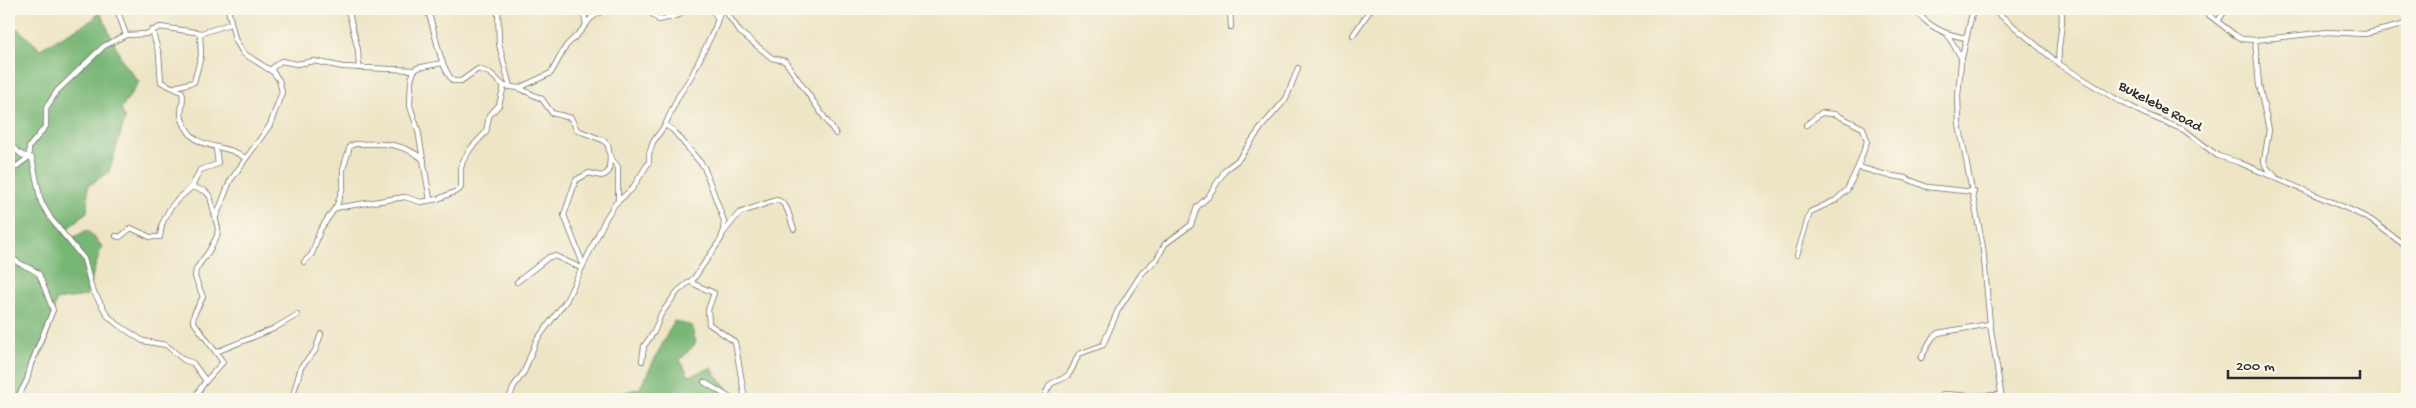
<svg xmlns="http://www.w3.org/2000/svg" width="2416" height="408" viewBox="0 0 2416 408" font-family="'Gochi Hand',sans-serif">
<rect width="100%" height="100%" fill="#fbf7ec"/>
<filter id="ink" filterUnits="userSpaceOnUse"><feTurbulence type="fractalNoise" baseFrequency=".02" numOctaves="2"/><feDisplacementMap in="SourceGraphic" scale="10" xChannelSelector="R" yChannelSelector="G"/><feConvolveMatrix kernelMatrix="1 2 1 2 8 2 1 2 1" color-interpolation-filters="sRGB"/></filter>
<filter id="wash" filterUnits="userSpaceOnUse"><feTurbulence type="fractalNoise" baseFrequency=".0096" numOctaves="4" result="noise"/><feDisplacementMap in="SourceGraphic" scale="20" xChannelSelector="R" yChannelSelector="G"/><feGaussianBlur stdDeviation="1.12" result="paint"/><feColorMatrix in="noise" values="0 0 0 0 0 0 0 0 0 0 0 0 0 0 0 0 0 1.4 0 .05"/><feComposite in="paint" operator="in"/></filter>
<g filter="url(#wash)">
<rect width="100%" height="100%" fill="#ede5c5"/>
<g fill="#78b676" stroke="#527050">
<path d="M100,12l22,48 17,22 -18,27 4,10 -16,53 -21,14 -1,26 -23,20 5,8 18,-10 15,16 -16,50 -30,4 -11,47 -25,51 -11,1v-271l5,-1 -5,-26v-65l8,-8 23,21 52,-29z"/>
<path d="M674,321l18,5 4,17 -16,17 9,16 22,-8 19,24v7h-124l2,-2 32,-9z"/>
</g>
</g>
<g filter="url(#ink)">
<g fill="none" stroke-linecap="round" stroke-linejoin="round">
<g stroke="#6f6c61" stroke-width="6">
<g id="street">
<path d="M348,9l10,41 1,18"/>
<path d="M427,9c9,22 11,54 26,72h8l17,-12 12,4 14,13 15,2 23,11 10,14 19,5 6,12 26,10 5,5 2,12 8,10v34"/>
<path d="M498,9l1,35 11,43"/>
<path d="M583,9l3,15"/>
<path d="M647,9l12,11 20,-5 7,-6"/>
<path d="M711,9l7,9"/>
<path d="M724,9l16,23 32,26 13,3 51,73"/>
<path d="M1230,9l1,18"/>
<path d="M1914,9c15,18 29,25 52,29"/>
<path d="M1973,9l-12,53 -3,34 1,28 24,124 7,76 12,75"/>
<path d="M1993,9l66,55 55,34 31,16 39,16 34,26 20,6 115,49 18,9 36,27"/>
<path d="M2201,9l34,26 7,4 13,1 73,-8 37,2 42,-10"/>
<path d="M668,18l4,-9"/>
<path d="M2218,21l8,-12"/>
<path d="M152,30l7,24 2,28 21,10c3,9 -3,17 0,27 13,36 40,21 63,39"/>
<path d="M1947,34l15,25"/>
<path d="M126,35l20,-1 14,-7 42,6 28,-9"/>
<path d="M1353,35l18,-26"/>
<path d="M2255,40l4,45 10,45 -5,31 2,6 9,9"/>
<path d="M2059,64c-3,-19 6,-36 2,-55"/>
<path d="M270,70l11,-9 16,3 17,-3 29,6 72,3"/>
<path d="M175,87l19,-5 7,-26 -1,-23"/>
<path d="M519,88l32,-15 15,-27 15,-15 10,-13 14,-9"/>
<path d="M665,125l8,5 31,37 20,54 -1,12 -2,6 -29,42 2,3 20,9 -6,17 1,14 26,18 10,57"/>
<path d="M9,144l13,11 10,3 9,44 10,17 33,40 8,30 16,27 9,8 26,17 23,4 18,15 9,3 13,18"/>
<path d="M1858,167l28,8 19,3 22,9 47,5"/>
<path d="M9,172l20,-15v-10l17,-21v-18l11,-17 47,-45 22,-11 -9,-26"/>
<path d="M192,187l13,4 5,5 8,33 -1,7 -8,15 -13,18 -1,8 8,20 -9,17 -1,7 30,41 -18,20 -12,17"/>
<path d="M430,200l-12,-70 -8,-24 1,-26 3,-9 3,-3 25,-5"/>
<path d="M335,208l70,-11 16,5 17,-3 21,-9 2,-3v-19l2,-7 8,-13 15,-16 3,-16 10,-11 5,-19"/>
<path d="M216,217l14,-36 40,-56 12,-33 -3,-12 -6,-8 -30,-19 -8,-14 -7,-30"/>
<path d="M724,232l15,-19 37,-13c13,2 13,19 18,29"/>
<path d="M116,236l4,1 11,-9 19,9h10l2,-13 7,-14 7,-9 16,-14 8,-17 18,-6 -2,-16"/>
<path d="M9,252c6,14 20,13 30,22l14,36 -22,54 -4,16 -10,19"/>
<path d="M1797,255l13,-43 26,-12 11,-10 11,-23 9,-26 -4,-13 -28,-14 -14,-1 -15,12"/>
<path d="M304,262l8,-8 8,-24 17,-25 6,-18v-18l7,-23 5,-2c27,-1 48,-2 69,16"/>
<path d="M583,264l-19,-49 12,-35 13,-7c9,2 13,6 20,-2l1,-14"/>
<path d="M517,282l32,-25 6,-1 26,12"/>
<path d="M216,352l57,-23 24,-14"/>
<path d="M1921,358l11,-20 6,-5 52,-9"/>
<path d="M642,361l2,-15 10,-14 7,-18 17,-23 15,-12"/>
<path d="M704,382l28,17"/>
<path d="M1943,394l32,2 26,-1"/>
<path d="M292,399l9,-32 14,-16 6,-17"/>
<path d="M509,399l5,-13 10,-14 12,-31 30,-40 40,-83 9,-14 17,-15 17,-27v-8l4,-12 12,-17 13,-28 14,-22 23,-47 6,-19"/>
<path d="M1044,399c8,-25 10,-12 24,-24 5,-5 7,-15 11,-21l24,-9 15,-35 24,-37 15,-14 8,-15 26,-19 6,-18 11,-10 18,-28 12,-9 25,-35 23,-26 12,-31"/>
</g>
</g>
<use href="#street" stroke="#fff" stroke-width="4.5"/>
</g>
</g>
<g text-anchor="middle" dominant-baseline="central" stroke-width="5" stroke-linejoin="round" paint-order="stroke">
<g font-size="15" fill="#2b2b2b" stroke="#fbf7ec">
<text transform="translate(2160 107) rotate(28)">Bukelebe Road</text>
</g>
</g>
<rect width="2416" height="408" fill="none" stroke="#fbf7ec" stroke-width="30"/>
<path d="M2228 370v8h132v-8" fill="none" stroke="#2b2b2b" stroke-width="2.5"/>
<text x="2236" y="370" font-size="15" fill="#2b2b2b" stroke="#fbf7ec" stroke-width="4" paint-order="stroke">200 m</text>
</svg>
